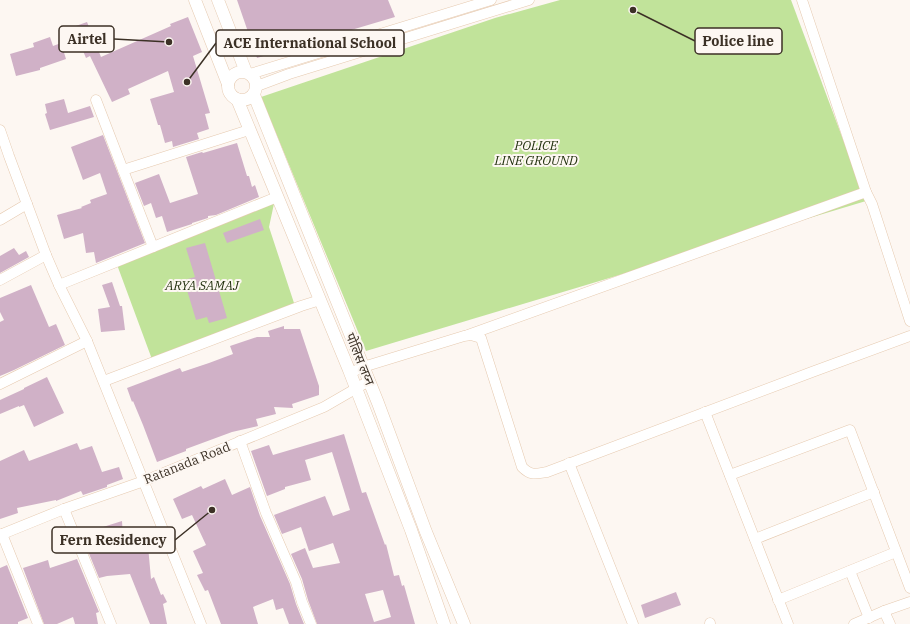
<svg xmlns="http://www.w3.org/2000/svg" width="910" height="624" viewBox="0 0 910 624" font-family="'IBM Plex Serif','Noto Sans Devanagari',serif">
<rect width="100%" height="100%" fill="#fdf7f2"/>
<g fill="#c1e39a">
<path d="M560,0h231l75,201 -500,150 -105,-254 234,-79z"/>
<path d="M275,199l-6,28 26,79 -142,56 -37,-100z"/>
</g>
<g fill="#d0b1c7" fill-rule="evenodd">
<path d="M237,0h151l7,17 -138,41z"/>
<path d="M188,17l14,35 -9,4 17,57 -5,1 4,15 -12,4 2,6 -26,8 -1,-6 -7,2 -5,-18h-2l-8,-26 24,-7 -6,-21 -40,18 2,5 -18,8 -22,-46 -4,2 -13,-31 14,-5 14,35 70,-31 -1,-2z"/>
<path d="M50,37l3,9 8,-3 5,16 -26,9v2l-24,6 -6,-22 24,-7 -1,-4z"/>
<path d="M64,99l4,14 22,-7 4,11 -44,13 -5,-16 2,-1 -2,-9z"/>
<path d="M103,135l42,108 -49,20 -2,-11 -8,1 -3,-20 -19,6 -7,-24 25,-7 -1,-1 10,-4 -1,-3 17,-6 -7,-21 -17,7 -12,-33z"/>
<path d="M237,143l10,33h2l3,11 3,-2 4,12 -43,18 -8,1v2l-16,5v1l-25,8 -5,-16 -6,2 -5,-15 -7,3 -9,-23 24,-9 11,29 28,-9 -12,-37 16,-5 1,1z"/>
<path d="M260,219l4,11 -37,13 -4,-10z"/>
<path d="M205,243l22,75 -18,5 -2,-6 -11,3 -12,-40 11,-3 -9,-29z"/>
<path d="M14,248l5,7 7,-4 3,6 -29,16v-17z"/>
<path d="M112,282l8,24h2l3,24 -24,2 -3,-23 12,-2 -8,-22z"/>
<path d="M31,285l18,42 7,-3 9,21 -51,25 -14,6v-54l4,-2 -4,-8v-14z"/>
<path d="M284,326v3h16l19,57v9l-27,9 1,4 -19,-1 2,7 -20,5 2,7 -26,6 -46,17v2l-29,11 -14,-37 -10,-24 -1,1 -5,-14 53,-20 2,4 27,-9 24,-9 -3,-8 27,-9h13l-2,-6z"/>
<path d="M47,377l17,36 -30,14 -10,-22 -5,2v-1l-19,8v-14l24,-11v-1z"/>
<path d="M344,434l18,59 4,-1 19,53 1,-1 8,32 5,-1 3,11 2,-1 11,39h-98l-9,-24 -6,-21 -11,-25 14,-6 8,20 27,-5 -7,-20 -24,8 -8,-24 -19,7 -8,-19 51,-19 8,20 17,-6 -18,-58 -27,8 6,20 -26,7v2l-18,7 -16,-45 18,-6 4,10zM383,590l8,27 -17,5 -9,-28z"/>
<path d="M77,443l3,7 12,-4 10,26 17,-5 4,12 -16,6v2l-24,8 -2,-4 -25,10v-1l-39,8 1,5 -18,6v-58l24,-11 5,11z"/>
<path d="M225,479l7,16 18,-8 10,29 30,68 6,20 8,20h-15l-6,-16 -7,2 -3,-11 -20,8 5,17h-37l-13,-34 -3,1 -8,-16 6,-2 -10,-22 13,-6 -14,-30 -10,4 -9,-20 28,-13 2,3z"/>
<path d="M122,521l1,16 12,-4 8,-1 5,14 3,33 3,-2 7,18 2,-1 4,8 -4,2 4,20h-17l-20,-50 -23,2 -8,2 -18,-44z"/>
<path d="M77,559l22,53 -3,1 2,11h-23l-2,-7 -16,7h-13l-21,-56 25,-8 2,8z"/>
<path d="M7,565l21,53 -10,4v2h-18v-56z"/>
<path d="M676,592l5,13 -36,13 -4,-13z"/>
</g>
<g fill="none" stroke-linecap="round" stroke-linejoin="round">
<g stroke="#e6cab0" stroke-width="11">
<g id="minor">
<path d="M802,0l64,192 6,12 38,117"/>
<path d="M250,74l241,-74"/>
<path d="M257,86l32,-12 240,-74"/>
<path d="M96,100l27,70"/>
<path d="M0,130l9,26 37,99 13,30 28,56 114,283"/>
<path d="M0,220l27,-16"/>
<path d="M153,247l-30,-77 126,-40"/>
<path d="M0,280l46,-25"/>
<path d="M59,285l218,-88"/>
<path d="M468,335l398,-143"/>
<path d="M350,373l13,-6 101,-31 7,-1 10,3 41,129c9,9 13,7 25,5l265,-100 98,-36"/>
<path d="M104,381l197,-75 19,-6"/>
<path d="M0,384l87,-43"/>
<path d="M705,412l83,212"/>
<path d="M240,441l26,72 30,69 6,20 9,22"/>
<path d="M569,463l64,161"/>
<path d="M730,475l120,-45 60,158"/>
<path d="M64,509l47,115"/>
<path d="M2,534l36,90"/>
<path d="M0,535l64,-26 80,-28 180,-74 45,-26"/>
<path d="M755,539l119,-47"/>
<path d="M850,571l19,47"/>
<path d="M778,600l118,-48"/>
<path d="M884,611l6,13"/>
<path d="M710,623v1"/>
<path d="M854,624l30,-13 26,-9"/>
</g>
</g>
<g stroke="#e6cab0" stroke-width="13">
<g id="tertiary">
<path d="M195,0l33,84"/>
<path d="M218,0l28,72"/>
<circle cx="242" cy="86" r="14"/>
<path d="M254,95l40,100 84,208 48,129 38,92"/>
<path d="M237,99l112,271 62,160 33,94"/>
</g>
</g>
<use href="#minor" stroke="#fff" stroke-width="10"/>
<use href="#tertiary" stroke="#fff" stroke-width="12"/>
</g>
<g text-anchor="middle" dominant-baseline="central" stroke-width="4" stroke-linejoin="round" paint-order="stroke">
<g font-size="13" font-style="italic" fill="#22310e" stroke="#fdf7f2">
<text x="536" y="145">POLICE<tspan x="536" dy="15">LINE GROUND</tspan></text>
<text x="202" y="285">ARYA SAMAJ</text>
</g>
<g font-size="13" fill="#3c3126" stroke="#fdf7f2">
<text transform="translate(360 359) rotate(68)">पोलिस लय्न</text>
<text transform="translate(187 463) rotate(-22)">Ratanada Road</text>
</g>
</g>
<path fill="none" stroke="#3c3126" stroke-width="1.5" d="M169 42L114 39M633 10L695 41M187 82L216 43M212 510L175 540"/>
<g fill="#3c3126" stroke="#fdf7f2" stroke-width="1.5">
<circle cx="169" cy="42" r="4"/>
<circle cx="633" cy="10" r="4"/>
<circle cx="187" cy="82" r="4"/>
<circle cx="212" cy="510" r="4"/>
</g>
<g fill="#fdf7f2" stroke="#3c3126" stroke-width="1.5">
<rect x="59" y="26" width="55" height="26" rx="4"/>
<rect x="695" y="28" width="87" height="26" rx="4"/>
<rect x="216" y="30" width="188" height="26" rx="4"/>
<rect x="52" y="527" width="123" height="26" rx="4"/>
</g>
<g font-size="14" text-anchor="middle" font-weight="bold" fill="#3c3126">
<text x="87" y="44">Airtel</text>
<text x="738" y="46">Police line</text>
<text x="310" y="48">ACE International School</text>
<text x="113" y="545">Fern Residency</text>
</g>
</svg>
